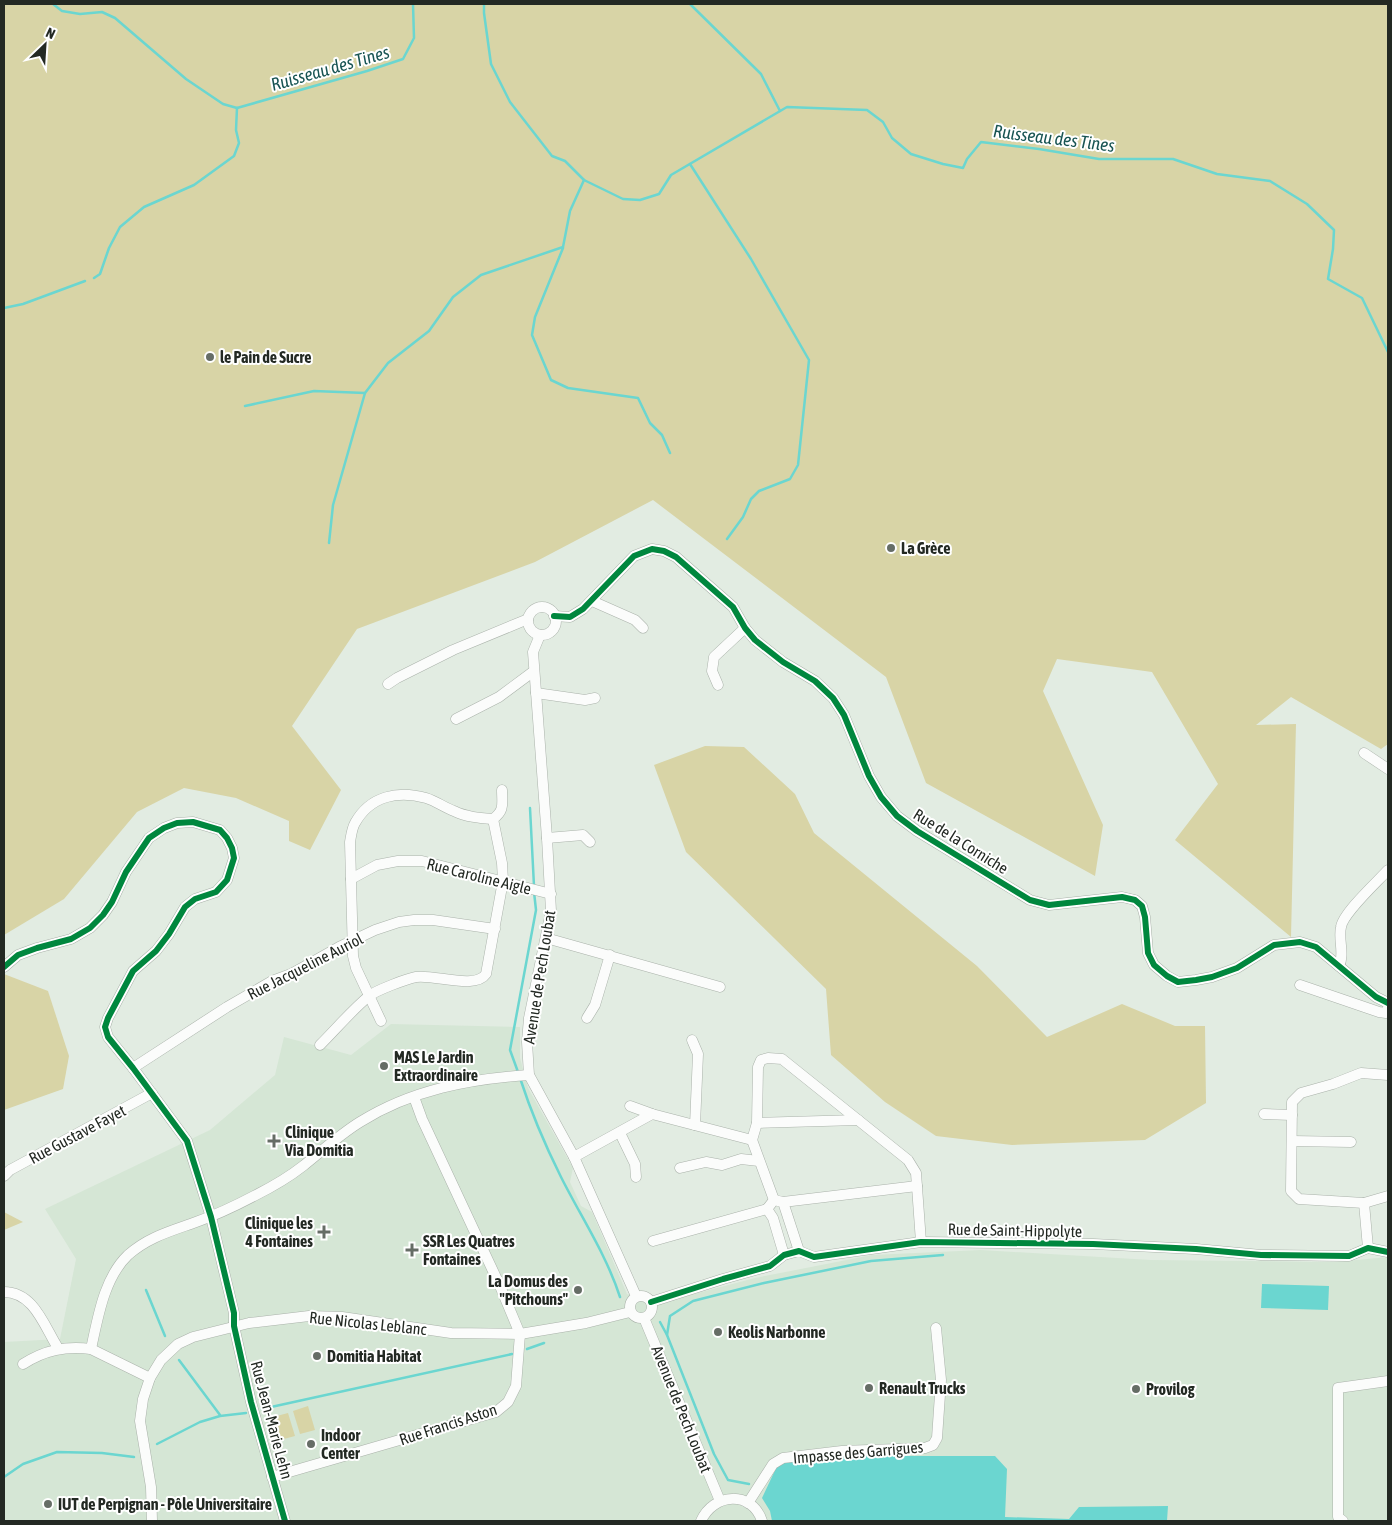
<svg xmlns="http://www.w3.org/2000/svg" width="1392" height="1525" viewBox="0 0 1392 1525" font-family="'Asap Condensed',sans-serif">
<rect width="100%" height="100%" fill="#e2ece2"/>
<path fill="#d5e6d5" d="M391,1024l129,3v31l8,30 45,80 -3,14 11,24 11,6 35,82 29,10 99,-26 117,-23 109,-5 170,10 184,2 53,-5v264h-1384v-179l56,-3 16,-80 -31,-50 165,-79 65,-55 9,-38 67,18z"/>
<g fill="#d8d4a6">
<path d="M4,4h1384v740l-7,5 -90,-52 -35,28 40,-1 -5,213 -116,-97 43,-56 -66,-112 -95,-13 -14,32 60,134 -8,51 -169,-93 -40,-106 -233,-177 -118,62 -178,67 -65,97 49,64 -31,60 -21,-9v-20l-53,-23 -52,-10 -47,24 -73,87 -60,36z"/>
<path d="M705,746l39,1 51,47 19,39 163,133 70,71 75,-33 53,22h30l1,77 -61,37 -133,5 -76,-9 -51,-34 -54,-47 -5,-66 -140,-137 -32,-87z"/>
<path d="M4,974l44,17 21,65 -6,33 -59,21z"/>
<path d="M4,1212l19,10 -19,8z"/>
<path d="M308,1406l7,24 -15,4 -7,-23z"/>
<path d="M288,1413l7,23 -15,4 -7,-23z"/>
</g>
<g fill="#6bd6d0">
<path d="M1262,1284l67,2 -1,24 -67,-2z"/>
<path d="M823,1456h172l12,13 -2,48 64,2 10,-12 89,-1 -1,15h-395l-2,-10 -8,-13 16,-34z"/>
</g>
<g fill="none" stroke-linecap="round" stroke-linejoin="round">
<g stroke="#6bd6d0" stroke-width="2.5">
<path d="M53,4l9,7 18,3 22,-2 13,6 71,61 37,25 14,4"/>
<path d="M484,4v9l7,51 19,38 42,54 13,5 19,19 39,19 17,1 19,-6 12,-19 116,-68 80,3 16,12 9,16 19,16 32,10 20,4 4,-9 14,-17 58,7 60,10h74l44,15 53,7 37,23 27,26 -1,19 -5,30 34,19 26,54"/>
<path d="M690,4l71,70 19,37"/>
<path d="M237,108l130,-37 36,-12 11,-21 -1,-34"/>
<path d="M690,164l61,95 58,101 -11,105 -8,14 -31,12 -8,8 -8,18 -16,22"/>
<path d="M563,248l-28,69 -3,18 19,45 17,8 70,10 12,25 12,12 8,18"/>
<path d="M94,278l6,-4 9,-26 11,-21 24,-20 50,-22 40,-29 5,-13 -3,-13 1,-22"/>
<path d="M4,308l19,-4 62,-23"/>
<path d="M245,406l69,-15 51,2"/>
<path d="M329,543l4,-38 32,-112 23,-30 41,-32 24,-34 28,-22 82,-28 7,-36 14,-31"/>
<path d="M530,808l4,78"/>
<path d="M518,1072l-8,-22 26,-140 -2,-18"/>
<path d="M520,1078c11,34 25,67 41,99 20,40 45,77 59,120"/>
<path d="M146,1290l19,46"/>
<path d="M660,1322l7,13 47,119 14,26 21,4"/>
<path d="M667,1335l3,-19 23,-15 71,-18 107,-22 72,-6"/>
<path d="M527,1349l17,-6"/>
<path d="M179,1360l41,55"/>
<path d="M262,1409l250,-55"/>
<path d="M157,1444l43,-22 20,-6 26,-3"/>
<path d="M4,1477l19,-13 34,-12 45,1 32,4"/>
</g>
<g stroke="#aab2aa" stroke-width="11">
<g id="minor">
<path d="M592,601l43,19 8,8"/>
<circle cx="542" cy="621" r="14"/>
<path d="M554,616l16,1 13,-8 51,-53 18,-7 12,2 12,6 57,50 12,21 10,12 28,22 32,19 18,17 11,17 25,61 12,21 16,19 20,15 113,69 19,5 73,-8 13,3 7,6 3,11 3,36 6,12 13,11 11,6 18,-2 16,-3 25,-9 37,-23 26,-3 16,5 60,50 12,6"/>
<path d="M540,635l-7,17 14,186 4,73 -22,107 -2,24 2,33 45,82 62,139"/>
<path d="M388,684l9,-6 56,-28 75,-31"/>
<path d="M718,685l-6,-14 2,-14 31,-29"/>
<path d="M536,693l49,7 10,-2"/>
<path d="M456,719l43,-22 35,-26"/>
<path d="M1364,753l24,16"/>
<path d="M547,838l36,-3 7,7"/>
<path d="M351,879l26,-14 21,-4h24l129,33"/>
<path d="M546,938l174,49"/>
<path d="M1339,966c6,-12 -1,-26 2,-39 2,-14 36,-45 47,-57"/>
<path d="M4,967l14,-12 19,-7 34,-9 19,-11 13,-13 9,-13 14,-30 23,-34 15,-10 13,-5 16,-1 27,8 7,8 5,10 2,10 -7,22 -11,12 -21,7 -10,8 -16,27 -13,17 -23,20 -25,47 -3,9 3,10 25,31 54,73 24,76 23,96v13l17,76 34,119"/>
<path d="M1300,985l79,27 7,1 2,-5"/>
<path d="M587,1018l8,-13 15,-50"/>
<path d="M381,1021l-25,-53 -3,-12 -3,-114c1,-6 2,-14 5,-19 15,-27 43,-33 71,-25 10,3 19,10 28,13 12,6 26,7 39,8 12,-9 9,-15 9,-29"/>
<path d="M692,1040l6,14 -3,71"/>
<path d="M320,1045c16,-16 32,-35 49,-49 8,-6 37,-17 47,-19 18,-3 59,13 70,-3l17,-93 -1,-18 -9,-44"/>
<path d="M133,1068l94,-61 45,-26 19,-7 48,-27 36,-17 24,-8 15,-2h19l62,9"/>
<path d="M630,1106l22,8"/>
<path d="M1264,1114l28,1"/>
<path d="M757,1123l101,-3"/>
<path d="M620,1133l15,31 1,13"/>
<path d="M752,1140l5,-17 1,-56 3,-7 7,-2 14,1 126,101 8,13 5,69"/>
<path d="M752,1140l22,60"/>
<path d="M1292,1141l59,1"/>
<path d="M574,1157l78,-43 100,26"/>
<path d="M680,1168l26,-6 16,3 19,-6 18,2"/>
<path d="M4,1176l6,-6 142,-77"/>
<path d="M783,1202l134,-16"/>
<path d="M1364,1203l24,-7"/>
<path d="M653,1241l114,-32"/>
<path d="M1368,1248l-4,-45 -65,-4 -8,-8 1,-89 9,-9 32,-9 28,-11 27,2"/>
<path d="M784,1255l-11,-37 -6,-9 7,-9 9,2 16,49"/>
<path d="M4,1292c30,0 40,34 54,56"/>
<circle cx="641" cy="1307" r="11"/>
<path d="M651,1302l72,-23 47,-13 14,-11 15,-4 15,6 107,-15 172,2 103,5 65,6 88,1 19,-8 20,4"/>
<path d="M644,1318l76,183"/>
<path d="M91,1349c7,-32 13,-71 37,-94 20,-18 43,-24 68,-33 20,-7 39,-16 58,-26 16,-8 35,-19 49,-30 19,-15 36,-31 57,-44 51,-32 109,-43 169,-47"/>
<path d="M23,1364c22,-14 42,-18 68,-15l59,29"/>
<path d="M272,1477l224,-65 12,-10 8,-16 4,-52 -20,-48 -78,-167 -8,-22"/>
<path d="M748,1503l25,-39 10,-6 59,-7 83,-3 8,-3 4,-7 4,-58 -5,-52"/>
<path d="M152,1521l-1,-34 -11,-66 3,-22 7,-21 11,-18 17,-16 15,-7 56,-14 60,-7 33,1 109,16 69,1 66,-11 44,-11"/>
<path d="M701,1521c12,-28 51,-31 61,0"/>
<path d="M1343,1521l-5,-4v-129l50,-7"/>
</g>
</g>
<use href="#minor" stroke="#fbfcfb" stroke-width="10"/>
<g stroke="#fff" stroke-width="9">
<g id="cycleway">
<path d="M554,616l16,1 13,-8 51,-53 18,-7 12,2 12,6 57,50 12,21 10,12 28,22 32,19 18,17 11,17 25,61 12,21 16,19 20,15 113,69 19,5 73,-8 13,3 7,6 3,11 3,36 6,12 13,11 11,6 18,-2 16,-3 25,-9 37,-23 26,-3 16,5 60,50 12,6"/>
<path d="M4,967l14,-12 19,-7 34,-9 19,-11 13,-13 9,-13 14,-30 23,-34 15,-10 13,-5 16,-1 27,8 7,8 5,10 2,10 -7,22 -11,12 -21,7 -10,8 -16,27 -13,17 -23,20 -25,47 -3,9 3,10 25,31 54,73 24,76 23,96v13l17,76 34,119"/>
<path d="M651,1302l72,-23 47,-13 14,-11 15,-4 15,6 107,-15 172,2 103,5 65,6 88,1 19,-8 20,4"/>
</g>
</g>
<use href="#cycleway" stroke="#00873e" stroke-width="6"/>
</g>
<g fill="#666d66" stroke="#fff" stroke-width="2">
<circle cx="210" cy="357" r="5"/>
<circle cx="891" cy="548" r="5"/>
<circle cx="384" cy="1066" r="5"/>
<path d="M271.5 1133.5h5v5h5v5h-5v5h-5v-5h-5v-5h5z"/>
<path d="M321.5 1224.5h5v5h5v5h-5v5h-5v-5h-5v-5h5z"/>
<path d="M409.5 1242.5h5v5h5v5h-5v5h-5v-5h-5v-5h5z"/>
<circle cx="578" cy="1290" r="5"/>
<circle cx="718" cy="1332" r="5"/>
<circle cx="317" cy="1356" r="5"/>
<circle cx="869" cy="1388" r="5"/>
<circle cx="1136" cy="1389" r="5"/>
<circle cx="311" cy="1444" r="5"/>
<circle cx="48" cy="1504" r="5"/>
</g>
<g text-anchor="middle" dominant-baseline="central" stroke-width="4" stroke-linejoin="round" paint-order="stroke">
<g font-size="16" font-weight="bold" fill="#232923" stroke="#fff" text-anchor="start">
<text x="220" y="357">le Pain de Sucre</text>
<text x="901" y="548">La Grèce</text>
<text x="394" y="1057">MAS Le Jardin<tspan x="394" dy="18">Extraordinaire</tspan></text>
<text x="285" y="1132">Clinique<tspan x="285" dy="18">Via Domitia</tspan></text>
<text x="313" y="1223" text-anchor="end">Clinique les<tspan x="313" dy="18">4 Fontaines</tspan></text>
<text x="423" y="1241">SSR Les Quatres<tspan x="423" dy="18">Fontaines</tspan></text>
<text x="568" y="1281" text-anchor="end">La Domus des<tspan x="568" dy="18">"Pitchouns"</tspan></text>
<text x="728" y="1332">Keolis Narbonne</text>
<text x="327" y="1356">Domitia Habitat</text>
<text x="879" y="1388">Renault Trucks</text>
<text x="1146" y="1389">Provilog</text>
<text x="321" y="1435">Indoor<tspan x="321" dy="18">Center</tspan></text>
<text x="58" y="1504">IUT de Perpignan - Pôle Universitaire</text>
</g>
<g font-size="16" fill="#232923" stroke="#fff">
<text transform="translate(961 841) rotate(32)">Rue de la Corniche</text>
<text transform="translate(479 876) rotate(14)">Rue Caroline Aigle</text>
<text transform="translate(305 966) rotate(-27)">Rue Jacqueline Auriol</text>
<text transform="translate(539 977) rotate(-81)">Avenue de Pech Loubat</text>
<text transform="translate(77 1134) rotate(-28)">Rue Gustave Fayet</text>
<text transform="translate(1015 1230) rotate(1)">Rue de Saint-Hippolyte</text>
<text transform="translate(368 1323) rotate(6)">Rue Nicolas Leblanc</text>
<text transform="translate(682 1409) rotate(68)">Avenue de Pech Loubat</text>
<text transform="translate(272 1420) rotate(75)">Rue Jean-Marie Lehn</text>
<text transform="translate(448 1424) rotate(-18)">Rue Francis Aston</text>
<text transform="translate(858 1452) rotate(-5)">Impasse des Garrigues</text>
</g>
<g font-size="18" font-style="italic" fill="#185453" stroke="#fff">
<text transform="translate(330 68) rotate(-16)">Ruisseau des Tines</text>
<text transform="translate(1054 138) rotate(7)">Ruisseau des Tines</text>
</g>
</g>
<rect width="1392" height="1525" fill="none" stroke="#232923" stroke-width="10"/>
<g transform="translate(45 45) rotate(25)" stroke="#ffffff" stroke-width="4" paint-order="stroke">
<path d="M0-4L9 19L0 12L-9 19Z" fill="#232923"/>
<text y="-8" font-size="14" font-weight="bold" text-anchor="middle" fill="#232923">N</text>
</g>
</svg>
